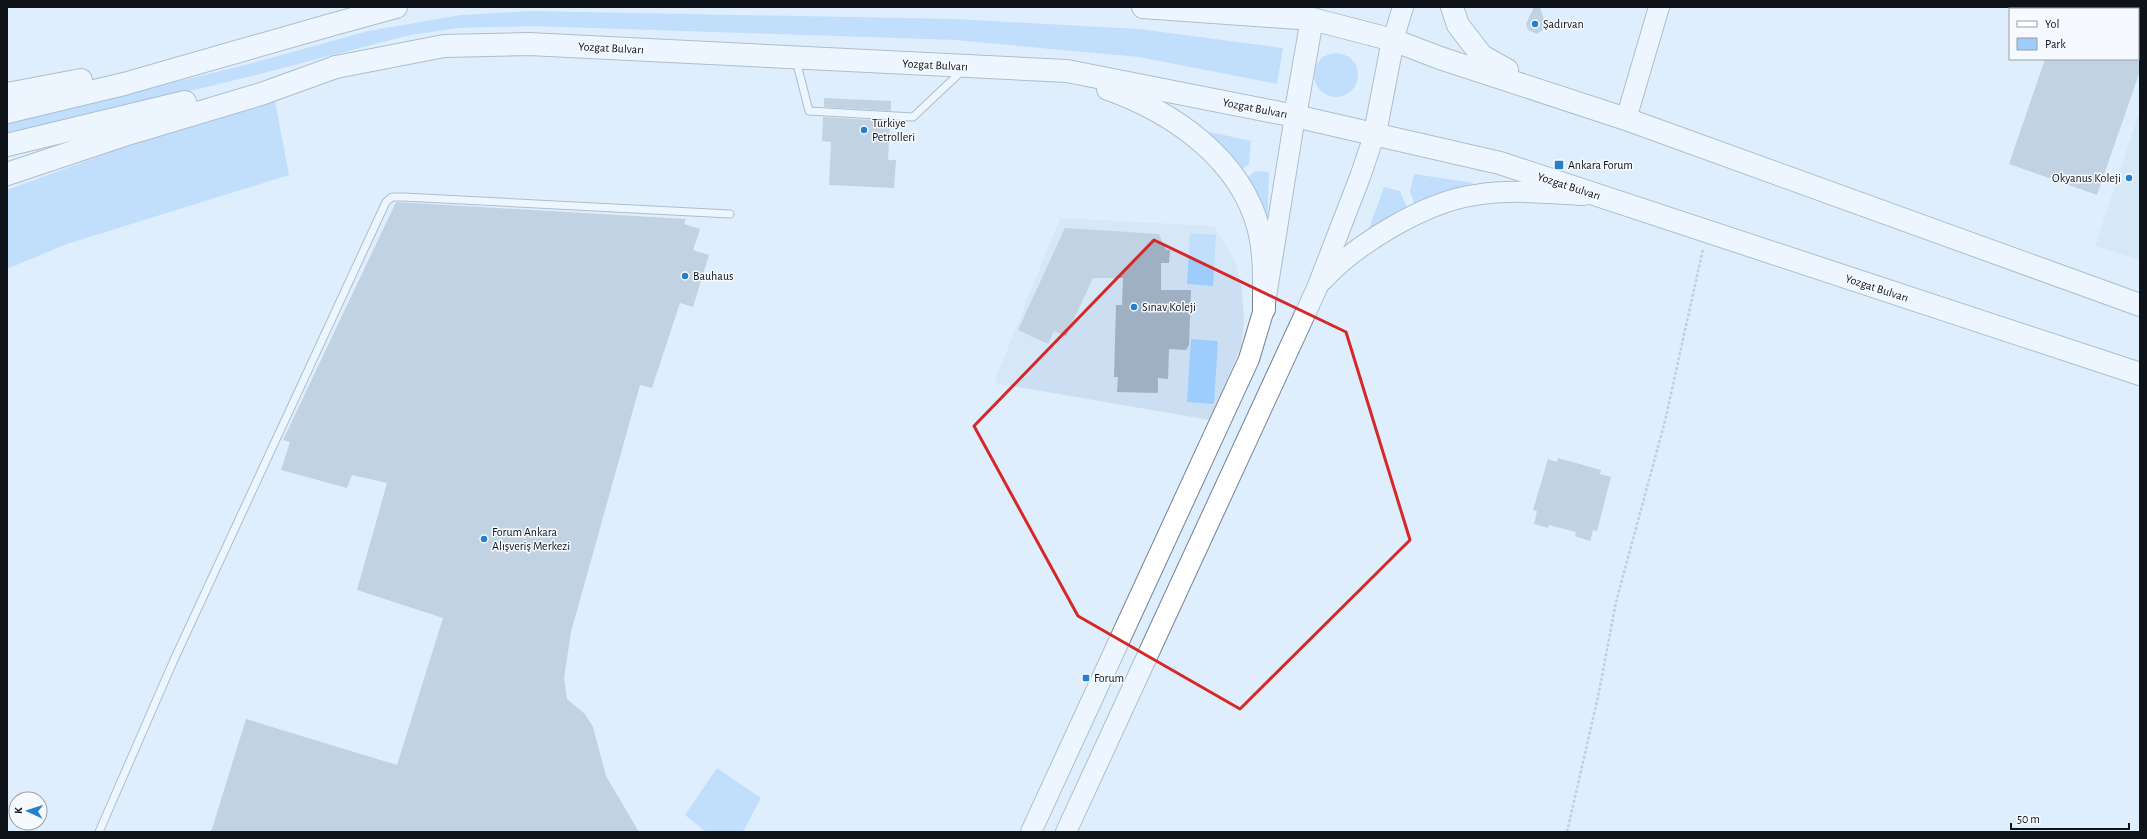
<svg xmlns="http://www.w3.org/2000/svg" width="2147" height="839" viewBox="0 0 2147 839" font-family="'Alegreya Sans',sans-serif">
<rect width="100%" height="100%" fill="#dfeefd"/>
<g fill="#ccdff2">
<path d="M2140,110v150l-45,-14z"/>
<path d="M1060,218l154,8 22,37 6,28 2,32 -3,23 -31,74 -216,-37z"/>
</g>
<g fill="#9dcdfd">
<path d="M531,11l425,8 183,10 144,19 -6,36 -138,-27 -184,-17 -423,-14 -73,2 -49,7 -162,42 -241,58v-12l238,-58 123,-34 93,-16z"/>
<circle cx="1336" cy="75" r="22"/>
<path d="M275,101l14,74 -222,69 -60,25v-79l117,-43z"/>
<path d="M1201,130l50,11 -2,23 -9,8z"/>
<path d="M1255,171l14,1 -2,59 -21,-52z"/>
<path d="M1414,174l60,9 -35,10 -24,12 -5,-13z"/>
<path d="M1384,187l16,4 7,17 -41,29z"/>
<path d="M1190,233l26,2 -3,51 -26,-2z"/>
<path d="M1191,339l27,2 -4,63 -27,-2z"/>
<path d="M717,768l44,30 -18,34h-37l-21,-17z"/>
</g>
<g fill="#9eb0c2">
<path d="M1534,7h6l5,16 -1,6 -7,5 -9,-4 -2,-6z"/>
<path d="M2045,59h95v12l-43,124 -88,-31z"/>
<path d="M824,98l67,3v10l-67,-4z"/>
<path d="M823,117l67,4 -2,39h8l-2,28 -65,-3 2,-43 -9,-1z"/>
<path d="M396,202l290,17 -2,5 16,5 -7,21 16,5 -16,52 -13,-4 -28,85 -12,-3 -69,247 -7,46 3,21 18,15 8,13 13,49 33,56h-428l35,-113 151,46 46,-147 -86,-28 30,-107 -35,-8 -5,13 -66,-18 9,-28 -7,-2z"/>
<path d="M1065,228l94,6 7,16h4l-1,13h-8v27h30l-2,55 -3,5 -17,-1 -1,30 -10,-1v15l-41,-1 1,-15h-4l2,-72h6l1,-27h-30l-27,58 -12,-5 -6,13 -30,-14z"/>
<path d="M1558,458l43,12 -1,4 11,3 -14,54 -4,-1 -3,11 -15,-5 1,-4 -27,-7 -1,3 -14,-4 3,-13 -4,-1 15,-51 9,3z"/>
</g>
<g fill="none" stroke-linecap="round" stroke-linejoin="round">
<g stroke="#718293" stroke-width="9">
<g id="lane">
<path d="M796,60l13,51 104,6 50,-47"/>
<path d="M99,832l74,-170 213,-460 6,-5h12l326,17"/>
</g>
</g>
<g stroke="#718293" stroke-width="22">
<g id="secondary">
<path d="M1393,40l10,-33"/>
<path d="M1626,119l33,-112"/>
<path d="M1323,280c33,-36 102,-78 152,-85 36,-6 73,-2 109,0"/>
<path d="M1031,832l218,-473 15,-50 31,-193"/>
<path d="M1066,832l251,-544 43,-111 15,-44"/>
</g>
</g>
<g stroke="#718293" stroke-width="24">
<g id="primary">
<path d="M1143,7l169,12 81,21 47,18 186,61 514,186"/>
<path d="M1452,7l6,18 24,31 25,14"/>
<path d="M327,26l69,-19"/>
<path d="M336,67l108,-21 85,-2 538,27 228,45 205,47 640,211"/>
<path d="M1108,89c65,23 133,70 151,141 6,25 5,52 5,79"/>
<path d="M1295,116l17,-97"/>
<path d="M1375,133l18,-93"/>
</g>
</g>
<g stroke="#718293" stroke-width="24">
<g id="highway">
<path d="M7,94l74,-14"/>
<path d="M7,112l117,-28 203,-58"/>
<path d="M7,145l178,-43"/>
<path d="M7,174l117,-39 137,-41 75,-27"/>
</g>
</g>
<path stroke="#9ca8b4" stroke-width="2.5" stroke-dasharray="3 2" stroke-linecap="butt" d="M1567,832l32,-140 17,-90 49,-181 38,-172"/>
<use href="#lane" stroke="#fff" stroke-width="7"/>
<use href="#secondary" stroke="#fff" stroke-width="20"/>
<use href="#primary" stroke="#fff" stroke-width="22"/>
<use href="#highway" stroke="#fff" stroke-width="22"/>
</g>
<path d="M0 0H2147V839H0ZM1154,240l192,92 64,208 -170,169 -162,-93 -104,-190z" fill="#dfeefd" fill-opacity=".55" fill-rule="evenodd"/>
<path fill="none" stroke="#d62828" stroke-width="3" stroke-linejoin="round" d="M1154,240l192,92 64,208 -170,169 -162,-93 -104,-190z"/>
<g fill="#257fcc" stroke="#f6fafe" stroke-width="1.5">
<circle cx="1535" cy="24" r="4"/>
<circle cx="864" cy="130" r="4"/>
<rect x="1554" y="160" width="10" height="10" rx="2"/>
<circle cx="2129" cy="178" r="4"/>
<circle cx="685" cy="276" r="4"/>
<circle cx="1134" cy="307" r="4"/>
<circle cx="484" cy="539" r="4"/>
<rect x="1082" y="674" width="8" height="8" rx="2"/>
</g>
<g text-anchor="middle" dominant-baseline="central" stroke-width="3" stroke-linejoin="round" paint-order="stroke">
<g font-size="12" fill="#0d1319" stroke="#f6fafe" text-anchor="start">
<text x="1543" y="24">Şadırvan</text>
<text x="872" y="123">Türkiye<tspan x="872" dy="14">Petrolleri</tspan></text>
<text x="1568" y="165">Ankara Forum</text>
<text x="2121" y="178" text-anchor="end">Okyanus Koleji</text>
<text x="693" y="276">Bauhaus</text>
<text x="1142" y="307">Sınav Koleji</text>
<text x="492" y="532">Forum Ankara<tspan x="492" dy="14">Alışveriş Merkezi</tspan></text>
<text x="1094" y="678">Forum</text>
</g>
<g font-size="12" fill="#0d1319" stroke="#f6fafe">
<text transform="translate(611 48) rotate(3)">Yozgat Bulvarı</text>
<text transform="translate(935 65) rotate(3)">Yozgat Bulvarı</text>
<text transform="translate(1255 108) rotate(11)">Yozgat Bulvarı</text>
<text transform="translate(1569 186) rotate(18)">Yozgat Bulvarı</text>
<text transform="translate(1877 288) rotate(18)">Yozgat Bulvarı</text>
</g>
</g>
<rect width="2147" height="839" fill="none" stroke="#0d1319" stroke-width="16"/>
<rect x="2009" y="8" width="130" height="52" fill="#f6fafe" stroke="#999ea2"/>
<rect x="2017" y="21" width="20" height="6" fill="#ffffff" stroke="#999ea2"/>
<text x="2045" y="28" font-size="12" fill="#0d1319">Yol</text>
<rect x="2017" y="38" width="20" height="12" fill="#9dcdfd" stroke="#999ea2"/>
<text x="2045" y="48" font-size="12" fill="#0d1319">Park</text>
<g transform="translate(28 811) rotate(273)"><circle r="19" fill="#f6fafe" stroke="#999ea2"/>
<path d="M0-3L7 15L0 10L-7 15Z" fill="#257fcc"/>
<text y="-6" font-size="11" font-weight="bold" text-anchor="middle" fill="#0d1319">K</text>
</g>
<path d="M2011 823v6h118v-6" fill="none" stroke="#0d1319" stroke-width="2"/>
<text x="2017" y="823" font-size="12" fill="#0d1319" stroke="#f6fafe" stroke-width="3" paint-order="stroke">50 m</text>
</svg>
